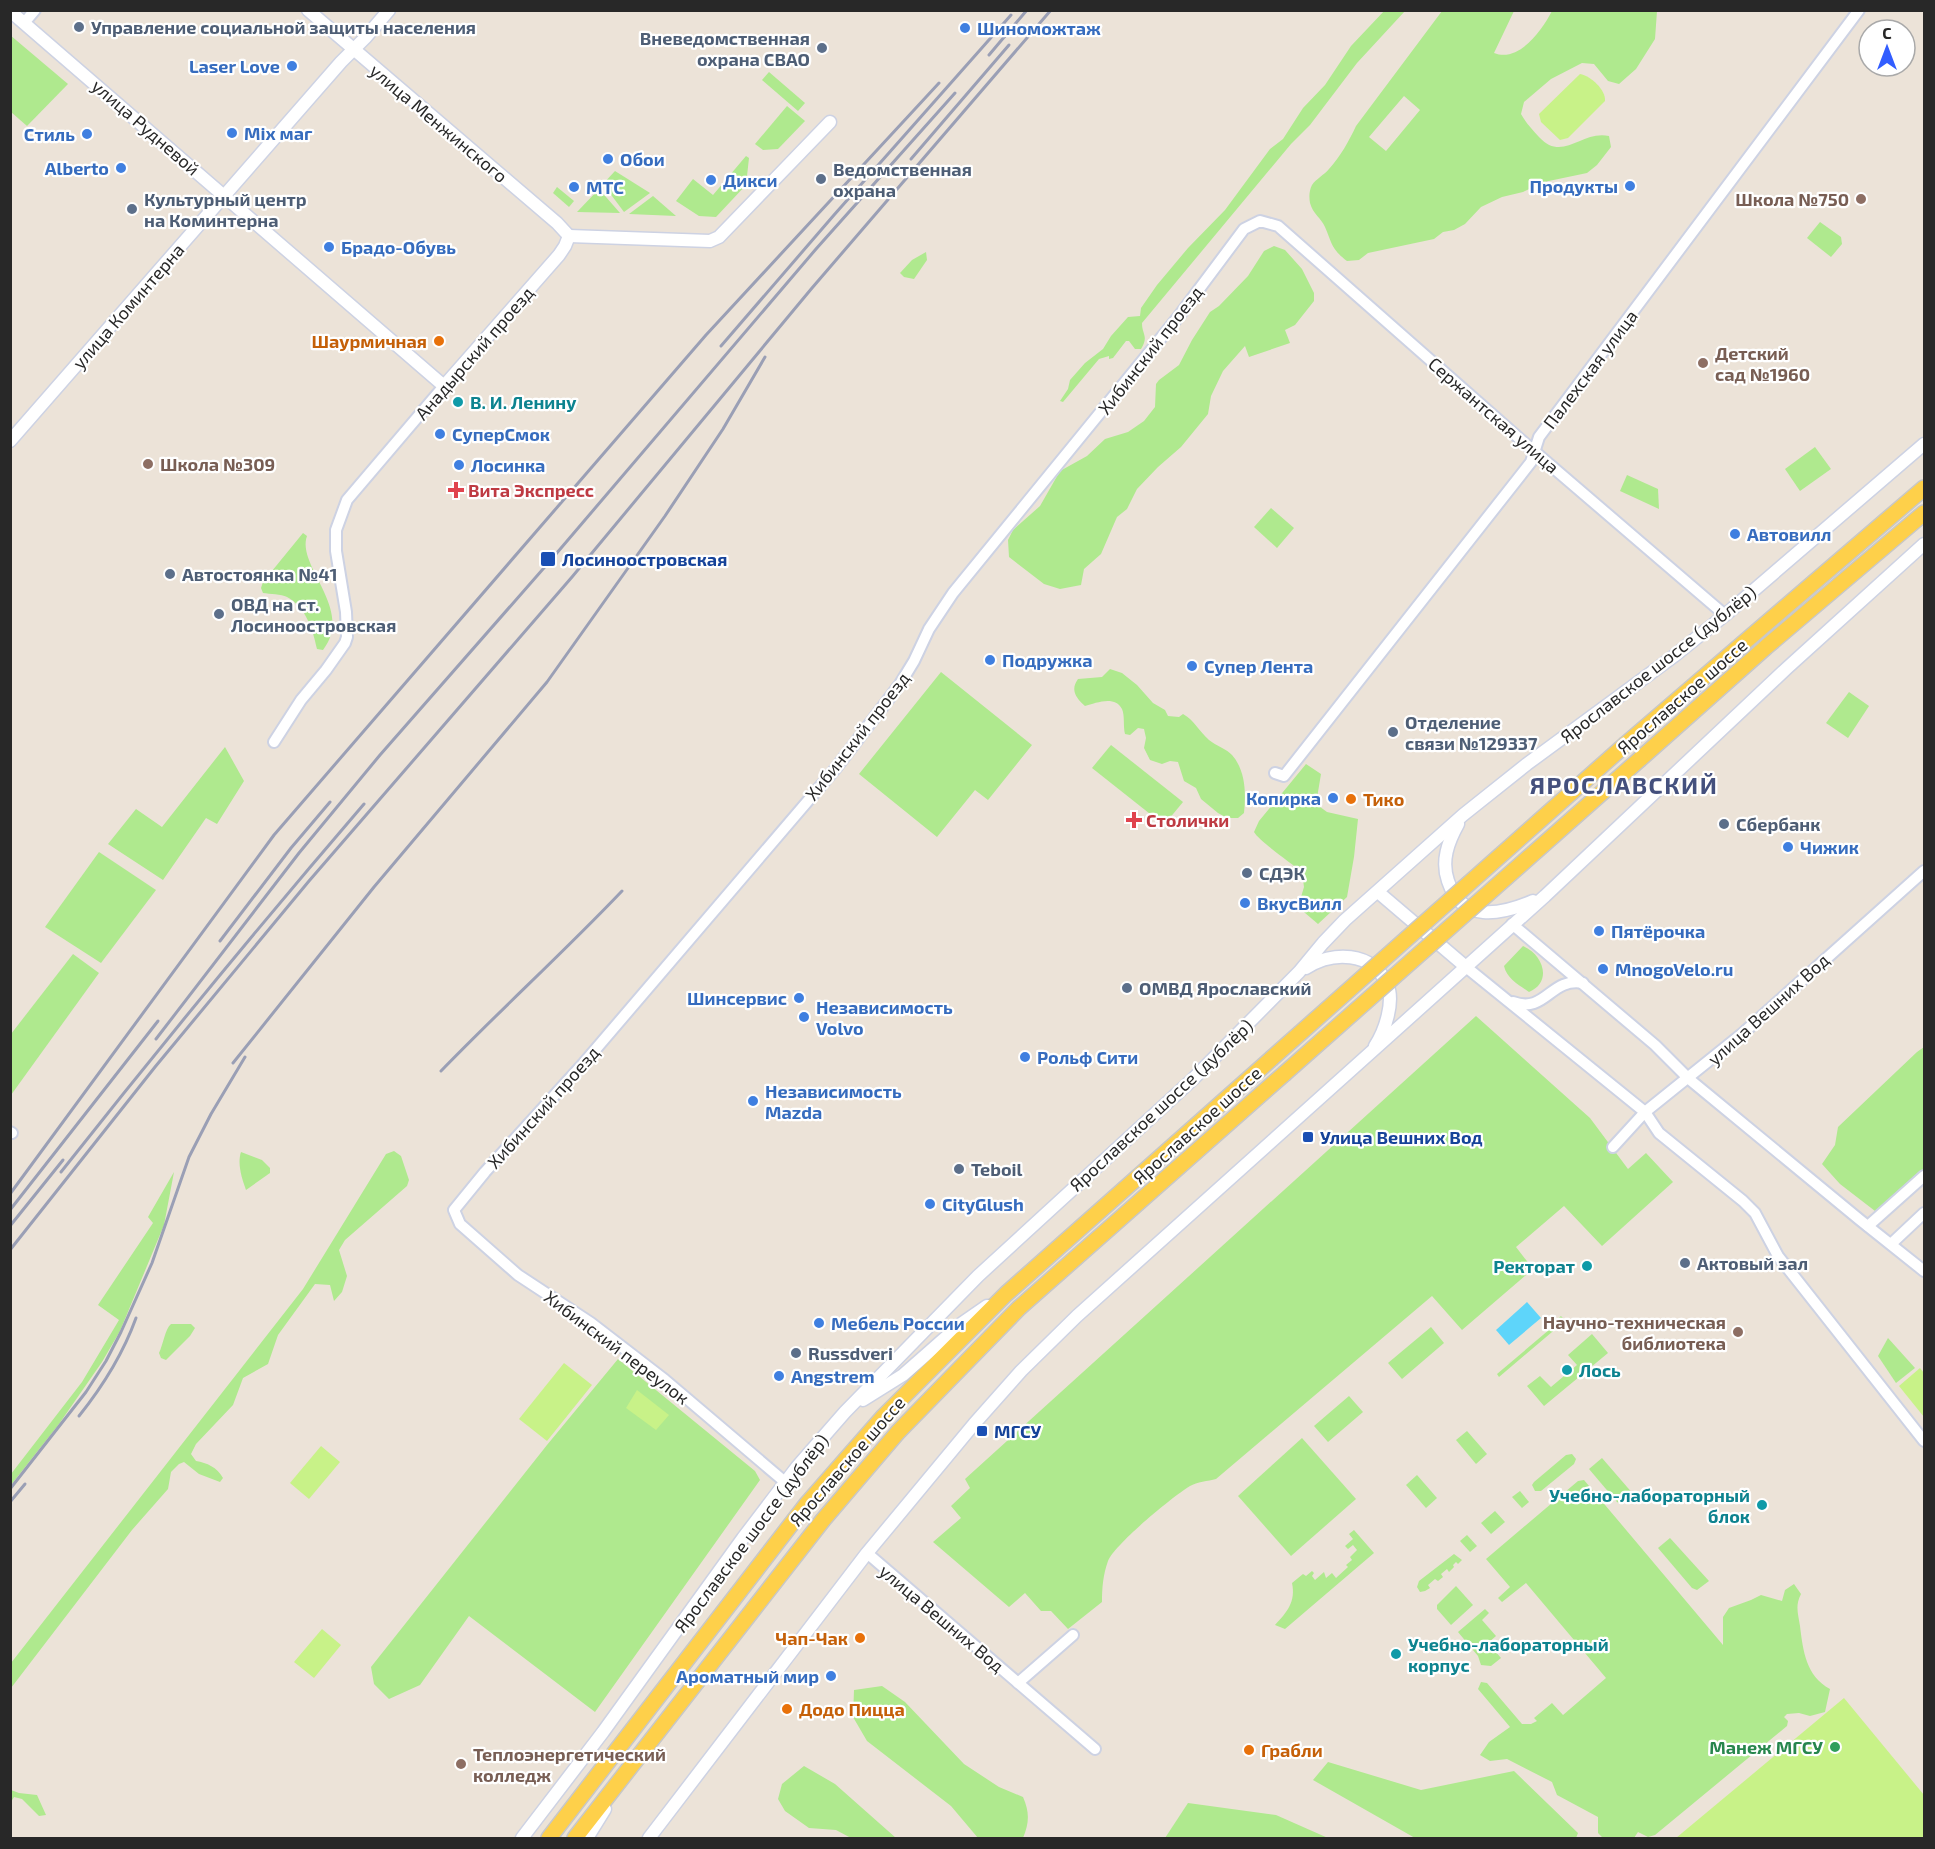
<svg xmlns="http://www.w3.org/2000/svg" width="1935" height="1849" viewBox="0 0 1935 1849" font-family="'Exo 2',sans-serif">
<rect width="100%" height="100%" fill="#ece3d8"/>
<g fill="#afe98e" fill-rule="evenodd">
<path d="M1385,10l20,1 -48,52 -47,62 -19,19 -149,179c0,12 7,13 -1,26h-6l-6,-8h-3l-13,17 -4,1v-3l-10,3 -36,43 -3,-1 8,-12 2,-9 15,-17 18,-14 8,-13 17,-19 12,-1 1,-8 16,-23 31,-37 37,-38 45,-61 13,-10 20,-31 22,-23 26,-39z"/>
<path d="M1442,11h72l-20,42c25,10 48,-23 58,-42h105l-2,28 -19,30 -17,15 -11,-3 -14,-17 -12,-1 -31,16 -27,23 -3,12c5,9 11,15 18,23 24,26 42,-7 70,-1l2,11 -14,18 -10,8 -43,9 -21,10 -21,5 -21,10 -16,17 -11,6 -11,2 -9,7 -66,14 -9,7 -12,1c-16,-12 -15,-18 -22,-34 -4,-9 -12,-13 -15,-24 -1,-6 -1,-12 2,-18 4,-6 12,-10 17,-16 11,-12 20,-28 27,-43zM1404,96l16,14 -34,41 -17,-14z"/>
<path d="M10,35l58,49 -41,42 -16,-14z"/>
<path d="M769,72l36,31 -7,8 -36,-31z"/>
<path d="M787,106l18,15 -27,28 -15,1 -8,-6z"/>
<path d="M746,156l3,2 -3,27 -30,32 -17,-1 -23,-15 17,-22 20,16z"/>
<path d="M615,171l35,22 -26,19 -21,-28z"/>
<path d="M557,187l17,14 -5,6 -16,-14z"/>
<path d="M599,189l21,24 -43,-1z"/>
<path d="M653,196l23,20 -47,-2z"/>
<path d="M1820,222l21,15 1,7 -11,13 -24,-19z"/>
<path d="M1274,246l11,4 17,19 12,24v8l-19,24 -10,5 5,13 -41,14 -4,-11 -22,25 -12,25 -3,18 -27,33 -23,20 -21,22 -10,20 -10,8 -16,37 -17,15 -3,16 -21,4 -16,-5 -35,-27 -1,-17 5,-10 27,-24 20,-35 27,-15 18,-17 23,-7 16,-11 11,-14 1,-23 3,-4 20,-15 13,-25 18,-28 9,-6 29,-30 16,-25z"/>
<path d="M926,252l1,8 -13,19 -10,-2 -4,-4 12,-13z"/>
<path d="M1815,447l16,22 -31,22 -15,-22z"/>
<path d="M1627,475l31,14 1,20 -39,-18z"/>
<path d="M1271,508l23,20 -17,20 -23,-21z"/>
<path d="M303,533l4,3c-11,30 48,74 16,114l-6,-1c-4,-19 -11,-42 -30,-52 -6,-3 -17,-3 -24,-4l-2,-5 2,-6z"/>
<path d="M1110,669l12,4 15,12 16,18 12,7 3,6 11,1 4,-3c11,6 16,17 26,26 7,6 18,9 23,15 14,16 14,39 12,58l-6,5h-11l-9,-5 -17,-14 -5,-11 -12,-7 -6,-19 -8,-1 -8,3 -12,-4 -6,-12 2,-10 -2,-9 -6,-1 -8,7 -5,-1c-2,-8 0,-18 -3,-25 -7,-14 -26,-6 -37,-3 -9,-8 -15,-16 -7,-27l24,-2z"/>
<path d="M941,672l91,73 -44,55 -13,-10 -38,47 -78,-63z"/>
<path d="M1849,692l20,14 -21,32 -22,-15z"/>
<path d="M1111,745l72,57 -19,23 -72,-57z"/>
<path d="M225,747l19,34 -27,43 -11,-6 -43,62 -55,-36 28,-35 26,18z"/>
<path d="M1306,764l15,10 -5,30 11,8 31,7 -4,38 -7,40 -29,27 -20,-17 6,-20 -2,-15c-11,-9 -43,-31 -48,-40l5,-11z"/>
<path d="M99,852l57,38 -55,73 -56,-36z"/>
<path d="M1523,946c20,8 30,36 6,46 -10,-7 -22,-13 -25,-26z"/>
<path d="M73,954l26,19 -88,122v-61z"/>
<path d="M1476,1016l114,102 38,51 18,-16 27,29 -71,64 -38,-40 -48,41 17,22 -71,61 -30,-34 -216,183c-8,2 -19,3 -26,7 -18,11 -75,58 -82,75 -5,14 -6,27 -6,41l-34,27 -17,-18h-10l-16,-18 -16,14 -76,-65 28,-24 -10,-12 19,-18 -5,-9z"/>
<path d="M1924,1047v128l-29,25 -20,11 -35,-27 -18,-20 13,-19 3,-18 79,-75z"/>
<path d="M394,1151l7,5 8,24 -2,6 -62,54 -6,10 8,26 -5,16 -8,9 -4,-16 -15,-1 -37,51 -10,29 -25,14 -10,27 -37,39 -5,10 5,7c11,2 21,6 27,17l-3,4 -21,-8 -15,-12 -5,2 -8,8 -3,17 -36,41 -121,158v-25l292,-374 83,-135z"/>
<path d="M241,1152l21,8 8,8v5l-24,17c-4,-11 -9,-26 -5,-38z"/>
<path d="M174,1172l-10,53 -44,106 -18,31 -43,62 -48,61v-11l71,-92 37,-62 -21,-15 55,-82 -5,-6z"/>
<path d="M1561,1316l4,5 -66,56 -2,-3 59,-50 -2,-2z"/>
<path d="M171,1324h20l4,4 -5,8 -24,24 -5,-2 -2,-5c4,-8 6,-24 12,-29z"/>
<path d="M1431,1327l13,16 -42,36 -14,-16z"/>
<path d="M1592,1334l16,19 -64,53 -17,-20 13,-10 11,11 26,-22 -9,-10z"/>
<path d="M1888,1338l27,30 -19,15 -18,-27z"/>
<path d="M618,1359l137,112 5,9 -165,232 -126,-96 -49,69 -31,14 -15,-15 -3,-17 176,-222z"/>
<path d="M1349,1396l14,16 -35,30 -14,-16z"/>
<path d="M1467,1431l20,23 -11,10 -20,-24z"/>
<path d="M1302,1438l54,61 -65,57 -53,-60z"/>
<path d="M1572,1454l4,5 -2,5 -33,27h-6l-3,-6 2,-3 32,-27z"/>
<path d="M1602,1458l32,37 -13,9 -4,-2 -28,-33z"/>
<path d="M1417,1475l20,23 -11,10 -20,-23z"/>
<path d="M1584,1480l139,165v-28l6,-9 22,-8 10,-5 21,6 3,-11 9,-6 7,10c-6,12 -3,19 -1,32 3,25 6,50 30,63l-5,23 -15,4 -11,-3 -12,1 -3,3 4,4 -1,5 -132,109 -7,2 -10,-5 -4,6h-31l-5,-5v-16l-41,-22 -5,-13 -45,-23 -17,2 -10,-6 9,-13 21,-15 -32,-38 3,-7 6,1 35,41h9l6,-3 -3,-3 18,-15 11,12 43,-37 -80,-95 -24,19 -4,-4 12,-11 -24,-28 92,-78z"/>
<path d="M1520,1491l9,11 -7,6 -10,-11z"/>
<path d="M1495,1511l10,11 -14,12 -10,-11z"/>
<path d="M1354,1530l20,23 -89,76 -10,-4c12,-13 21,-23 17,-42l11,-9 3,2 6,-5 2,2 -2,3 3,4 9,-8 2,6 6,-5 4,5 12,-11 -2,-2 6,-5 -2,-3 7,-7 -4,-5 -5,4 -3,-3 8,-7 -4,-5z"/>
<path d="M1467,1535l10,11 -7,6 -10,-11z"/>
<path d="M1670,1538l39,43 -12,9 -5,-2 -34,-40z"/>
<path d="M1454,1554l8,6 -4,4 -2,-2 -3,3 1,2 -5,5 -2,-3 -6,5 2,3 -5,4 -3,-2 -7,6 2,3 -5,3 -5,1 -3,-5 2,-6z"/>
<path d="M1456,1586l17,19 -22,20 -14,-16v-4z"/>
<path d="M1485,1609l4,4 -7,7 14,16 -8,7 13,15 -10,8 -10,-1 -3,-9 -20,-24z"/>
<path d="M882,1686l23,16 59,62 35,23 24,10c7,16 6,26 0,41h-45l-27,-32 -84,-65 -14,-24 1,-27z"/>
<path d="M1328,1762l93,28 93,-19 64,62 -2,5h-161l-102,-58z"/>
<path d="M804,1766l31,18 61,54h-45l-15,-8 -27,-2 -24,-17 -7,-12 4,-15z"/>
<path d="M11,1790l8,3 18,2 9,20 -7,1 -17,-17 -8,-2 -3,5z"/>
<path d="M1188,1803l88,12 52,23h-163z"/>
</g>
<g fill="#c8f288">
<path d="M1580,74c11,2 26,16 25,27l-37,37 -8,2 -19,-18 -2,-8z"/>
<path d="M564,1363l28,22 -45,56 -28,-22z"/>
<path d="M1920,1368l4,5v44l-25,-31z"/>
<path d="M637,1390l32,25 -13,15 -30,-22z"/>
<path d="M321,1446l19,16 -31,37 -19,-16z"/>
<path d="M322,1629l19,16 -27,33 -20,-16z"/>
<path d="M1844,1698l80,97v43h-248z"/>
</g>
<path fill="#5ed5fa" d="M1527,1302l14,16 -32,27 -13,-15z"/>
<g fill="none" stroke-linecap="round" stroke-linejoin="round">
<g stroke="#cdd2e3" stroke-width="14">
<g id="minor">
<path d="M24,23l11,-13"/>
<path d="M274,742l27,-42 25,-30 19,-27 2,-6 -1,-25 -10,-61v-21l11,-30 97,-114"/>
<path d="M1275,773l9,3 247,-314 8,-25 320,-427"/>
<path d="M1512,924l143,121 34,34 171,141 64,51"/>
<path d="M1466,967l179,145 14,21 84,68 12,12 23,43 146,185"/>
<path d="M1513,1002c33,12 37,-25 70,-19"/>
<path d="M10,1132l2,1"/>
<path d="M1613,1147l32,-35 97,-78 182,-163"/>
<path d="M1868,1226l56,-50"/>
<path d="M1891,1244l33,-31"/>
<path d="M785,1482l-120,-102 -74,-57 -73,-48 -58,-51 -6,-14 31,-38 98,-108 253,-296 64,-84 14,-23 15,-32 24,-36 226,-277 65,-87 16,-8 18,5 243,214 204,175"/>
<path d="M867,1553l228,196"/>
<path d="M1018,1683l55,-48"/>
</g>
</g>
<g stroke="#cdd2e3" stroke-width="15">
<g id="tertiary">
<path d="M308,10l249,213 12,13"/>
<path d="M10,11l434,375 115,-131 6,-9 4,-10"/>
<path d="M569,236l141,5 9,-4 111,-115"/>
<path d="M10,441l331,-379 24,-24 24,-28"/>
<path d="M1458,824c-10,18 -17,37 -10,57 14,42 52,34 85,20"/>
<path d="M1378,892l88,75"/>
<path d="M1306,968c26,-17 66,-17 81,16 8,17 -2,47 -12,62"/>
<path d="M863,1400l40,-25 58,-51 26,-18"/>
<path d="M522,1838l81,-106 140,-194 54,-71 48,-55 133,-136 215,-197 106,-107 24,-29 22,-23 118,-105 64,-51 147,-108 51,-41 199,-171"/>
<path d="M587,1838l18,-29"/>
<path d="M649,1838l218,-285 107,-129 47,-53 56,-55 468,-420 242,-228 137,-124"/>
</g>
</g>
<g stroke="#c7c7c7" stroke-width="18">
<g id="primary">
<path d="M1626,744l298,-256"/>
<path d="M1640,759l126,-112 158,-134"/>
<path d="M549,1838l257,-333 78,-89 122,-122 265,-235"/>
<path d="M575,1838l248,-318 75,-88 121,-124 265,-234"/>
</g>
</g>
<use href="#minor" stroke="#fff" stroke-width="10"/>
<use href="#tertiary" stroke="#fff" stroke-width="12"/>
<use href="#primary" stroke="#fed04a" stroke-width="15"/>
<g stroke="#9a9fb5" stroke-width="3">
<path d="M989,55l38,-45"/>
<path d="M911,159l98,-114"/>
<path d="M721,346l113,-131 177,-200"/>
<path d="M220,941l71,-93 39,-46"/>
<path d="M156,1039l143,-186 81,-98 170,-194 266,-312 139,-156"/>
<path d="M233,1063l141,-176 173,-205 118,-166 58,-87 42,-72"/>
<path d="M441,1071c59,-61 122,-118 181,-180"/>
<path d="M61,1172c98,-124 199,-247 303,-368"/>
<path d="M10,1194l264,-359 432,-500 233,-252"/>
<path d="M10,1210l148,-189"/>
<path d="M10,1226l53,-66"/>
<path d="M10,1250l145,-183 154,-186 263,-304 240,-289 239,-278"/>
<path d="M79,1416c24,-30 44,-62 57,-98"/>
<path d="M10,1489l76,-97 20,-31 15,-29 31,-69 37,-106 22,-43 34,-57"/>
<path d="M10,1502l15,-18"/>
</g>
<g stroke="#c7c7c7" stroke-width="18" stroke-linecap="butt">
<g id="primary-bridge">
<path d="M1271,1059l355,-315"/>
<path d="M1284,1074l356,-315"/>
</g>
</g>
<use href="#primary-bridge" stroke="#fed04a" stroke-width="15"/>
</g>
<g fill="#5c6f8a" stroke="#fff" stroke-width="2">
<circle cx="79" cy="27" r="6"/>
<circle cx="822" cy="48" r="6"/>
<circle cx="821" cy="179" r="6"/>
<circle cx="132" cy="209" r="6"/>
<circle cx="170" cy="574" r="6"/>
<circle cx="219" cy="614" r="6"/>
<circle cx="1393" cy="732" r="6"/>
<circle cx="1724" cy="824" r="6"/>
<circle cx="1247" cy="873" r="6"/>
<circle cx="1127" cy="988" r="6"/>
<circle cx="959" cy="1169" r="6"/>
<circle cx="1685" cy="1263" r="6"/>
<circle cx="796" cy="1353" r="6"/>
</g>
<g fill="#3f7fe0" stroke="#fff" stroke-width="2">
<circle cx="965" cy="28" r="6"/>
<circle cx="292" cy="66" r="6"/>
<circle cx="232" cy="133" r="6"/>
<circle cx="87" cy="134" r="6"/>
<circle cx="608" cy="159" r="6"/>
<circle cx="121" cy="168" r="6"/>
<circle cx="711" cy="180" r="6"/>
<circle cx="1630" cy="186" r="6"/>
<circle cx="574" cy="187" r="6"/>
<circle cx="329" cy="247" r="6"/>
<circle cx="440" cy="434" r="6"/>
<circle cx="459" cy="465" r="6"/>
<circle cx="1735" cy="534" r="6"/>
<circle cx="990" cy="660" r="6"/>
<circle cx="1192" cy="666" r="6"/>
<circle cx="1333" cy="798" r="6"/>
<circle cx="1788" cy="847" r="6"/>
<circle cx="1245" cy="903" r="6"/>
<circle cx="1599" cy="931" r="6"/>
<circle cx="1603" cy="969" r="6"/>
<circle cx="799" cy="998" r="6"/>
<circle cx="804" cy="1017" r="6"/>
<circle cx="1025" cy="1057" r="6"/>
<circle cx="753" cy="1101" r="6"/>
<circle cx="930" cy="1204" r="6"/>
<circle cx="819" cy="1323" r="6"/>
<circle cx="779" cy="1376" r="6"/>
<circle cx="831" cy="1676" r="6"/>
</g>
<g fill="#8d6e63" stroke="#fff" stroke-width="2">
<circle cx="1861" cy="199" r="6"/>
<circle cx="1703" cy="363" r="6"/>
<circle cx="148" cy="464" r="6"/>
<circle cx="1738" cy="1332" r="6"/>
<circle cx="461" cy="1764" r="6"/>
</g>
<g fill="#e8710a" stroke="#fff" stroke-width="2">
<circle cx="439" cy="341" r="6"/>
<circle cx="1351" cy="799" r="6"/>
<circle cx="860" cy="1638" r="6"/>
<circle cx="787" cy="1709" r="6"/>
<circle cx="1249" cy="1750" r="6"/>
</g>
<g fill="#0f9aa8" stroke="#fff" stroke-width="2">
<circle cx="458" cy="402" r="6"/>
<circle cx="1587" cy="1266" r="6"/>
<circle cx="1567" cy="1370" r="6"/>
<circle cx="1762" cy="1505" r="6"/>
<circle cx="1396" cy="1654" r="6"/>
</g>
<g fill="#e0444e" stroke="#fff" stroke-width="2">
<path d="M453 481h6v6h6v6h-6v6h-6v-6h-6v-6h6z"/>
<path d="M1131 811h6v6h6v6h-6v6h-6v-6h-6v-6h6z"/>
</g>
<g fill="#1a4fb4" stroke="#fff" stroke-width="2">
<rect x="540" y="551" width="16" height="16" rx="3"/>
<rect x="1302" y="1131" width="12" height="12" rx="3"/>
<rect x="976" y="1425" width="12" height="12" rx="3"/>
</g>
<circle fill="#2e9e5b" stroke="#fff" stroke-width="2" cx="1835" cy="1747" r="6"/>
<g text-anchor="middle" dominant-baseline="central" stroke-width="4.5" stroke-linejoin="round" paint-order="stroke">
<g font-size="18" font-weight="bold" fill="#4e5e75" stroke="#fff" text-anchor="start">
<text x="91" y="27">Управление социальной защиты населения</text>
<text x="810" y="38" text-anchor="end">Вневедомственная<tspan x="810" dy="21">охрана СВАО</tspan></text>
<text x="833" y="169">Ведомственная<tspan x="833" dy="21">охрана</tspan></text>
<text x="144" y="199">Культурный центр<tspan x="144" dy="21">на Коминтерна</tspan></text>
<text x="182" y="574">Автостоянка №41</text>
<text x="231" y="604">ОВД на ст.<tspan x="231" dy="21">Лосиноостровская</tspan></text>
<text x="1405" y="722">Отделение<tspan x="1405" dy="21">связи №129337</tspan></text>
<text x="1736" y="824">Сбербанк</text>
<text x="1259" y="873">СДЭК</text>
<text x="1139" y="988">ОМВД Ярославский</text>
<text x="971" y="1169">Teboil</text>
<text x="1697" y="1263">Актовый зал</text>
<text x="808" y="1353">Russdveri</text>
</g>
<g font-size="18" font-weight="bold" fill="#366cbe" stroke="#fff" text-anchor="start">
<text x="977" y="28">Шиноможтаж</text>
<text x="280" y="66" text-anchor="end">Laser Love</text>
<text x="244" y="133">Mix маг</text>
<text x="75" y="134" text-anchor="end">Стиль</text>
<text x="620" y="159">Обои</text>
<text x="109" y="168" text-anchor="end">Alberto</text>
<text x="723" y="180">Дикси</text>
<text x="1618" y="186" text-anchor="end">Продукты</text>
<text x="586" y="187">МТС</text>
<text x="341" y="247">Брадо-Обувь</text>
<text x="452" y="434">СуперСмок</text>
<text x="471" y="465">Лосинка</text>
<text x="1747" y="534">Автовилл</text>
<text x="1002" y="660">Подружка</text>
<text x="1204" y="666">Супер Лента</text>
<text x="1321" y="798" text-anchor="end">Копирка</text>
<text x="1800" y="847">Чижик</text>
<text x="1257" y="903">ВкусВилл</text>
<text x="1611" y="931">Пятёрочка</text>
<text x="1615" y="969">MnogoVelo.ru</text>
<text x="787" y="998" text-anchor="end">Шинсервис</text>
<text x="816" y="1007">Независимость<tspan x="816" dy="21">Volvo</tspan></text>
<text x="1037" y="1057">Рольф Сити</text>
<text x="765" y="1091">Независимость<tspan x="765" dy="21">Mazda</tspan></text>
<text x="942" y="1204">CityGlush</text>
<text x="831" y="1323">Мебель России</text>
<text x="791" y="1376">Angstrem</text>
<text x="819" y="1676" text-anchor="end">Ароматный мир</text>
</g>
<g font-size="18" fill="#282828" stroke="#fff">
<text transform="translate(439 123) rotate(40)">улица Менжинского</text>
<text transform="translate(146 127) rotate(41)">улица Рудневой</text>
<text transform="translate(128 306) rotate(-49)">улица Коминтерна</text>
<text transform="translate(1150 350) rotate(-52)">Хибинский проезд</text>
<text transform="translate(474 353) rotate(-49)">Анадырский проезд</text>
<text transform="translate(1590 369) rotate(-53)">Палехская улица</text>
<text transform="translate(1494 415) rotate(41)">Сержантская улица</text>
<text transform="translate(1658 664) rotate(-38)">Ярославское шоссе (дублёр)</text>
<text transform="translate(1682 696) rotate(-41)">Ярославское шоссе</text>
<text transform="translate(857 736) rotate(-52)">Хибинский проезд</text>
<text transform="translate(1768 1009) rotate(-42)">улица Вешних Вод</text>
<text transform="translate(1161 1105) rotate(-43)">Ярославское шоссе (дублёр)</text>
<text transform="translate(543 1107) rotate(-48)">Хибинский проезд</text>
<text transform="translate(1197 1125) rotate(-42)">Ярославское шоссе</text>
<text transform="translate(617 1347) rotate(37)">Хибинский переулок</text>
<text transform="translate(847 1461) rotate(-49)">Ярославское шоссе</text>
<text transform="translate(751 1533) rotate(-53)">Ярославское шоссе (дублёр)</text>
<text transform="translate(942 1618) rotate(40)">улица Вешних Вод</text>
</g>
<g font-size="18" font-weight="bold" fill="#785e54" stroke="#fff" text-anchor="start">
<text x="1849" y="199" text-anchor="end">Школа №750</text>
<text x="1715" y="353">Детский<tspan x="1715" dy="21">сад №1960</tspan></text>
<text x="160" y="464">Школа №309</text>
<text x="1726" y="1322" text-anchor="end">Научно-техническая<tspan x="1726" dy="21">библиотека</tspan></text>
<text x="473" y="1754">Теплоэнергетический<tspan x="473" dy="21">колледж</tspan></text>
</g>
<g font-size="18" font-weight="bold" fill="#c56008" stroke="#fff" text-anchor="start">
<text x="427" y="341" text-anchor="end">Шаурмичная</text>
<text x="1363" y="799">Тико</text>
<text x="848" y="1638" text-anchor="end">Чап-Чак</text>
<text x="799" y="1709">Додо Пицца</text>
<text x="1261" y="1750">Грабли</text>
</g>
<g font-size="18" font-weight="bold" fill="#0d838f" stroke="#fff" text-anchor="start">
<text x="470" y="402">В. И. Ленину</text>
<text x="1575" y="1266" text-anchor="end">Ректорат</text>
<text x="1579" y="1370">Лось</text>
<text x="1750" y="1495" text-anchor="end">Учебно-лабораторный<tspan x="1750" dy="21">блок</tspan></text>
<text x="1408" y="1644">Учебно-лабораторный<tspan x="1408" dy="21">корпус</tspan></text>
</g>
<g font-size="18" font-weight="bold" fill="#be3a42" stroke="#fff" text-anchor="start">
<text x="468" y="490">Вита Экспресс</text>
<text x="1146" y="820">Столички</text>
</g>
<g font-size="18" font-weight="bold" fill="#164399" stroke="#fff" text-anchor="start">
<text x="562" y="559">Лосиноостровская</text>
<text x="1320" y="1137">Улица Вешних Вод</text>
<text x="994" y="1431">МГСУ</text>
</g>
<g font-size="18" font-weight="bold" fill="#27864d" stroke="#fff" text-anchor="end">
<text x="1823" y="1747">Манеж МГСУ</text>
</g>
<g font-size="24" font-weight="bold" letter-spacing="1.5" fill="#44507d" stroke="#fff">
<text x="1624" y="784">ЯРОСЛАВСКИЙ</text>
</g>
</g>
<rect width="1935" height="1849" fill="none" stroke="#282828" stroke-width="24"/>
<g transform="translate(1887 48)"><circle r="28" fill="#ffffff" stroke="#a9a9a9" stroke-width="1.5"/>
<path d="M0-4.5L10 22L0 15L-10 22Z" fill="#325dff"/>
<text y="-9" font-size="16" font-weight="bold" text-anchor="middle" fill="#282828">С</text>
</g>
</svg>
